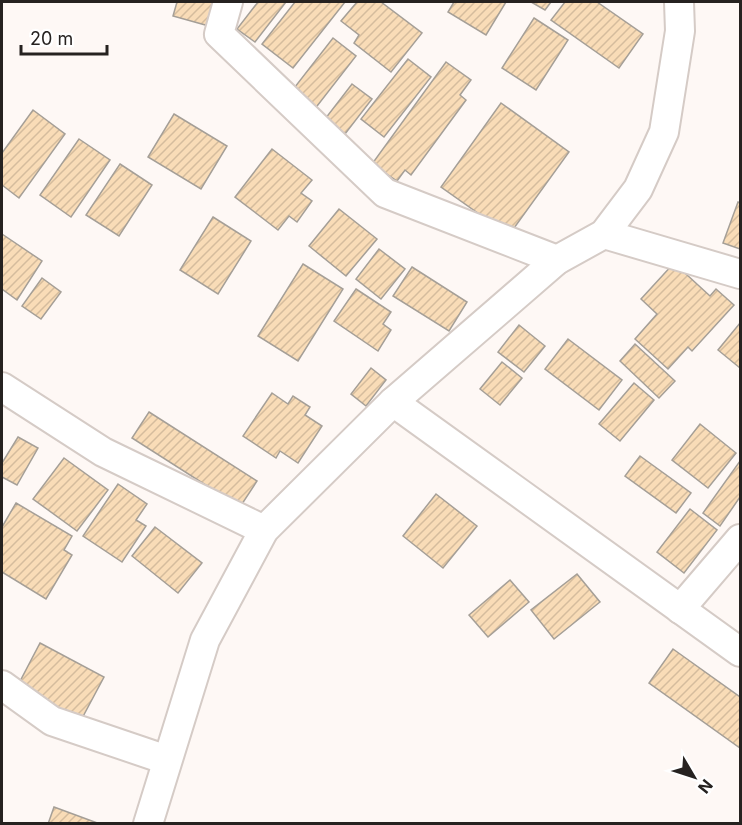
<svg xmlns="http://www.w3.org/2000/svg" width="742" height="825" viewBox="0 0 742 825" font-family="Inter,sans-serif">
<defs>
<pattern id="building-hatch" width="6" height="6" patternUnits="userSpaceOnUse" patternTransform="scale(1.5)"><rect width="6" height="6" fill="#f9dcb7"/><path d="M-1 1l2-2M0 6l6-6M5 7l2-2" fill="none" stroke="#d5bc9d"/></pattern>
</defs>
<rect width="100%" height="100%" fill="#fef8f5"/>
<g fill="url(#building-hatch)" stroke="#a59f97" stroke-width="1.5">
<path d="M177,2h39l-7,24 -36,-10z"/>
<path d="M258,2h28l-31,40 -18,-13z"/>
<path d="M295,2h50l-52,66 -31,-24z"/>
<path d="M357,2h24l41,31 -31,39 -37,-29 5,-8 -18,-14z"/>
<path d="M454,2h52l-20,33 -38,-23z"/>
<path d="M531,2h20l-6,8z"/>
<path d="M565,2h32l46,32 -24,34 -68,-48z"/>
<path d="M534,18l34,22 -32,50 -34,-22z"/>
<path d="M333,38l23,18 -42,54 -23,-18z"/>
<path d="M408,59l23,18 -47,60 -23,-18z"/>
<path d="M446,62l25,18 -11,15 6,5 -55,75 -6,-5 -8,11 -25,-17z"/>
<path d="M352,84l20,15 -27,35 -20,-15z"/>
<path d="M501,103l68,49 -60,83 -68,-48z"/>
<path d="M33,110l32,24 -46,64 -17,-13v-32z"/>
<path d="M174,114l53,32 -26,43 -53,-32z"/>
<path d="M79,139l31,21 -39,57 -31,-22z"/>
<path d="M272,149l40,31 -11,13 11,8 -15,21 -8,-6 -11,14 -43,-33z"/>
<path d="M120,164l32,21 -33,51 -33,-21z"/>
<path d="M738,202l2,1v46l-17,-6z"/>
<path d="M339,209l38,30 -31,37 -37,-30z"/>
<path d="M213,217l38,24 -33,53 -38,-24z"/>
<path d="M2,234l40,27 -25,39 -15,-11z"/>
<path d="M379,249l26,20 -24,30 -25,-20z"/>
<path d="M674,263l36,33 6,-7 18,16 -42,46 -4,-4 -20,22 -33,-30 22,-25 -16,-15z"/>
<path d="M303,264l40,25 -45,72 -40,-25z"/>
<path d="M412,267l55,35 -18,29 -56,-35z"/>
<path d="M42,278l19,14 -20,27 -19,-13z"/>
<path d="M356,289l35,23 -8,12 8,6 -13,21 -44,-30z"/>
<path d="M740,323v45l-22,-18z"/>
<path d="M519,325l26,21 -21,26 -26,-20z"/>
<path d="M568,339l54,41 -23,30 -54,-41z"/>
<path d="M635,344l40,37 -16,17 -39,-37z"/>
<path d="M502,362l20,16 -22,27 -20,-16z"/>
<path d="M371,368l15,12 -20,26 -15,-12z"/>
<path d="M634,383l20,17 -34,41 -21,-17z"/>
<path d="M272,393l16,11 5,-8 17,11 -5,8 17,11 -24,37 -18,-12 -4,7 -33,-22z"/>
<path d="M149,412l108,69 -17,26 -108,-69z"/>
<path d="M700,424l36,29 -28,35 -36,-28z"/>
<path d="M18,437l20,11 -21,37 -15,-8v-14z"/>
<path d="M640,456l51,37 -15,20 -51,-37z"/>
<path d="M64,458l44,32 -31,41 -44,-32z"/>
<path d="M740,461v36l-20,29 -17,-13z"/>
<path d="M118,484l29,20 -11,16 10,6 -24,36 -39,-26z"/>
<path d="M436,494l41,32 -34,42 -40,-32z"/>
<path d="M16,503l56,33 -8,14 8,5 -26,44 -44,-27v-45z"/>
<path d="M690,509l27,21 -33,43 -27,-21z"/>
<path d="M155,527l47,36 -24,30 -46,-37z"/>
<path d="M577,574l23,28 -46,37 -23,-29z"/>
<path d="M510,580l19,22 -41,35 -19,-22z"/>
<path d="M40,643l64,34 -24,45 -64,-33z"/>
<path d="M673,649l67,48v51l-91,-65z"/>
<path d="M54,807l46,17h-52z"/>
</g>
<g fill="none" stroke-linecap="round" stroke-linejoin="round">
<g stroke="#d5cbc6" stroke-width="32">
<g id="minor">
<path d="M228,2l-9,32 166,159 172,67"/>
<path d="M604,234l136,40"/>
<path d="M2,387l101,65 161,78"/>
<path d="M393,402l347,250"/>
<path d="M680,609l60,-70"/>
<path d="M2,685l50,36 115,39"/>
<path d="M148,824l57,-184 59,-110 129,-128 164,-142 47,-26 34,-45 26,-57 16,-101 -1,-29"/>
</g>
</g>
<use href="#minor" stroke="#fff" stroke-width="28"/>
</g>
<rect width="742" height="825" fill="none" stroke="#262220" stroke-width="6"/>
<g transform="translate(694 777) rotate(129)" stroke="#ffffff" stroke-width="4.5" paint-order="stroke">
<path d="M0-4.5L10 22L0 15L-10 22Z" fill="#262220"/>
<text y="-9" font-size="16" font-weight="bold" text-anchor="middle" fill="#262220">N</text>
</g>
<path d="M21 45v9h86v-9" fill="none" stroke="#262220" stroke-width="3"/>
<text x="30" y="45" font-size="18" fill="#262220" stroke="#ffffff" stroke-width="4.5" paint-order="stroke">20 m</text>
</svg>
